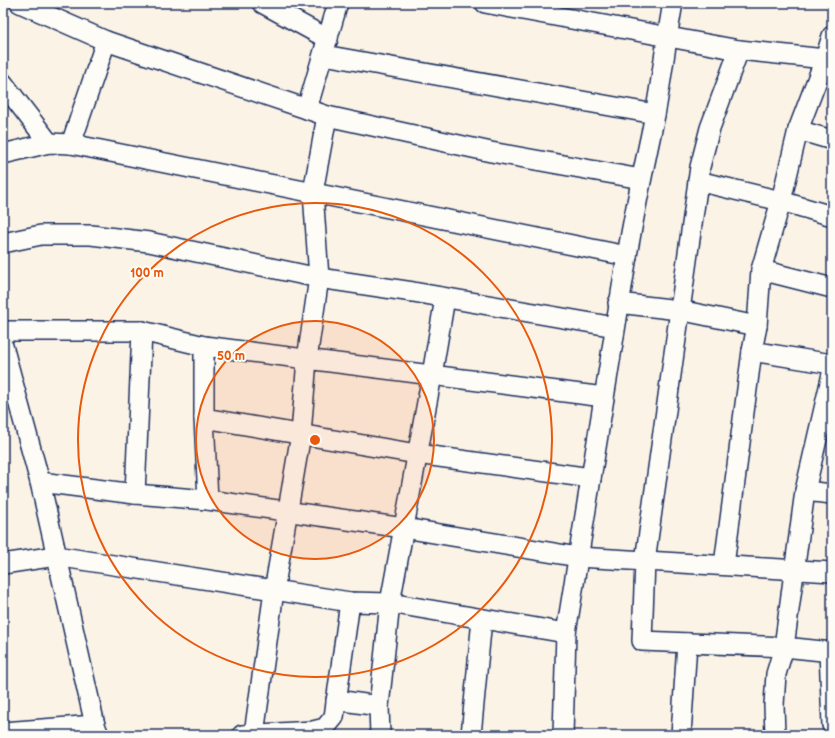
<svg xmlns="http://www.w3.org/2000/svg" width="835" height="738" viewBox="0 0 835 738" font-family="'Balsamiq Sans',sans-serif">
<rect width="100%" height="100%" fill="#fcf3e7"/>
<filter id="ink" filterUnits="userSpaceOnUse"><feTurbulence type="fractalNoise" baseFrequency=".025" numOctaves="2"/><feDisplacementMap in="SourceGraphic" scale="8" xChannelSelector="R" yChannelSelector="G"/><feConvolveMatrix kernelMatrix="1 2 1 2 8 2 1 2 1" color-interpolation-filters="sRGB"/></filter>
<g filter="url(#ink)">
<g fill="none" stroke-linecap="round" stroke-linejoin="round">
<g stroke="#1b2f5e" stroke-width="22">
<g id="minor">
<path d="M20,3l86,38 201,68"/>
<path d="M262,3l66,36"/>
<path d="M338,3l-31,106 20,7 164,36 150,27"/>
<path d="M485,3l254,47 86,9 7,2"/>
<path d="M739,50l-29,78 -10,39 -55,394 -3,80 142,6 -8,27 -2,31 1,30"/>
<path d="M324,55l331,59"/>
<path d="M3,83l46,60"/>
<path d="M798,130l27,-71 7,-23"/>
<path d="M71,144l35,-103"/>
<path d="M3,154l46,-11 22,1 556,112 -61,377"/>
<path d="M698,181l83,20 51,15"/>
<path d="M3,243l38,-8h50l58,7 170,36 94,14 202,35"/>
<path d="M627,256c8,-48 18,-94 28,-141 7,-37 11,-75 18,-112"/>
<path d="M761,270l71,18"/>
<path d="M618,303l61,7 78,16 -5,25 80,13"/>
<path d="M757,326l4,-56 20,-69 17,-71 34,10"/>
<path d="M3,331h139l62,15 400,51"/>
<path d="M3,346l37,136 55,243 4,10"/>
<path d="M204,346v72l213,36 174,24"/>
<path d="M832,374l-27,117 -21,156 48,5"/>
<path d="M204,418l4,82"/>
<path d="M40,482l95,12 73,6 196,28 174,29 254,15"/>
<path d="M805,491l27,3"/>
<path d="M135,494l7,-163"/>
<path d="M3,564l53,-8 294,46 40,1 176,30 -3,102"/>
<path d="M724,565l28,-214"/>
<path d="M829,651l3,74"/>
<path d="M336,700l43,6"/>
<path d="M3,732l92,-7"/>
<path d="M254,734l20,-143 27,-157 6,-75 12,-81 -6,-86 14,-76"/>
<path d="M242,735l71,-4 12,-3 9,-11 16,-115"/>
<path d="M380,735l-1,-29 11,-103 42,-228 13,-77"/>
<path d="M471,735l11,-116"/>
<path d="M681,735l6,-92"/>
</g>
</g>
<use href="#minor" stroke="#fdfcf7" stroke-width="19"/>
</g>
</g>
<circle cx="315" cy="440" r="119" fill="#e8590c" fill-opacity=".12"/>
<g fill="none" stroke="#e8590c" stroke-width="2">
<circle cx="315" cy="440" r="119"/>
<circle cx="315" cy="440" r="237"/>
</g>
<circle cx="315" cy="440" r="6" fill="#e8590c" stroke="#fdfcf7" stroke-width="2"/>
<g font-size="12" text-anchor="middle" font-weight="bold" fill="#e8590c" stroke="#fdfcf7" stroke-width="4" stroke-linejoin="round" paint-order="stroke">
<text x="147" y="277">100 m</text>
<text x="231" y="360">50 m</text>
</g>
<rect width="835" height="738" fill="none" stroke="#fdfcf7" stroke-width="16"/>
<rect x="8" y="8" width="819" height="722" fill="none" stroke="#1b2f5e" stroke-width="1.5" filter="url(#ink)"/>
</svg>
